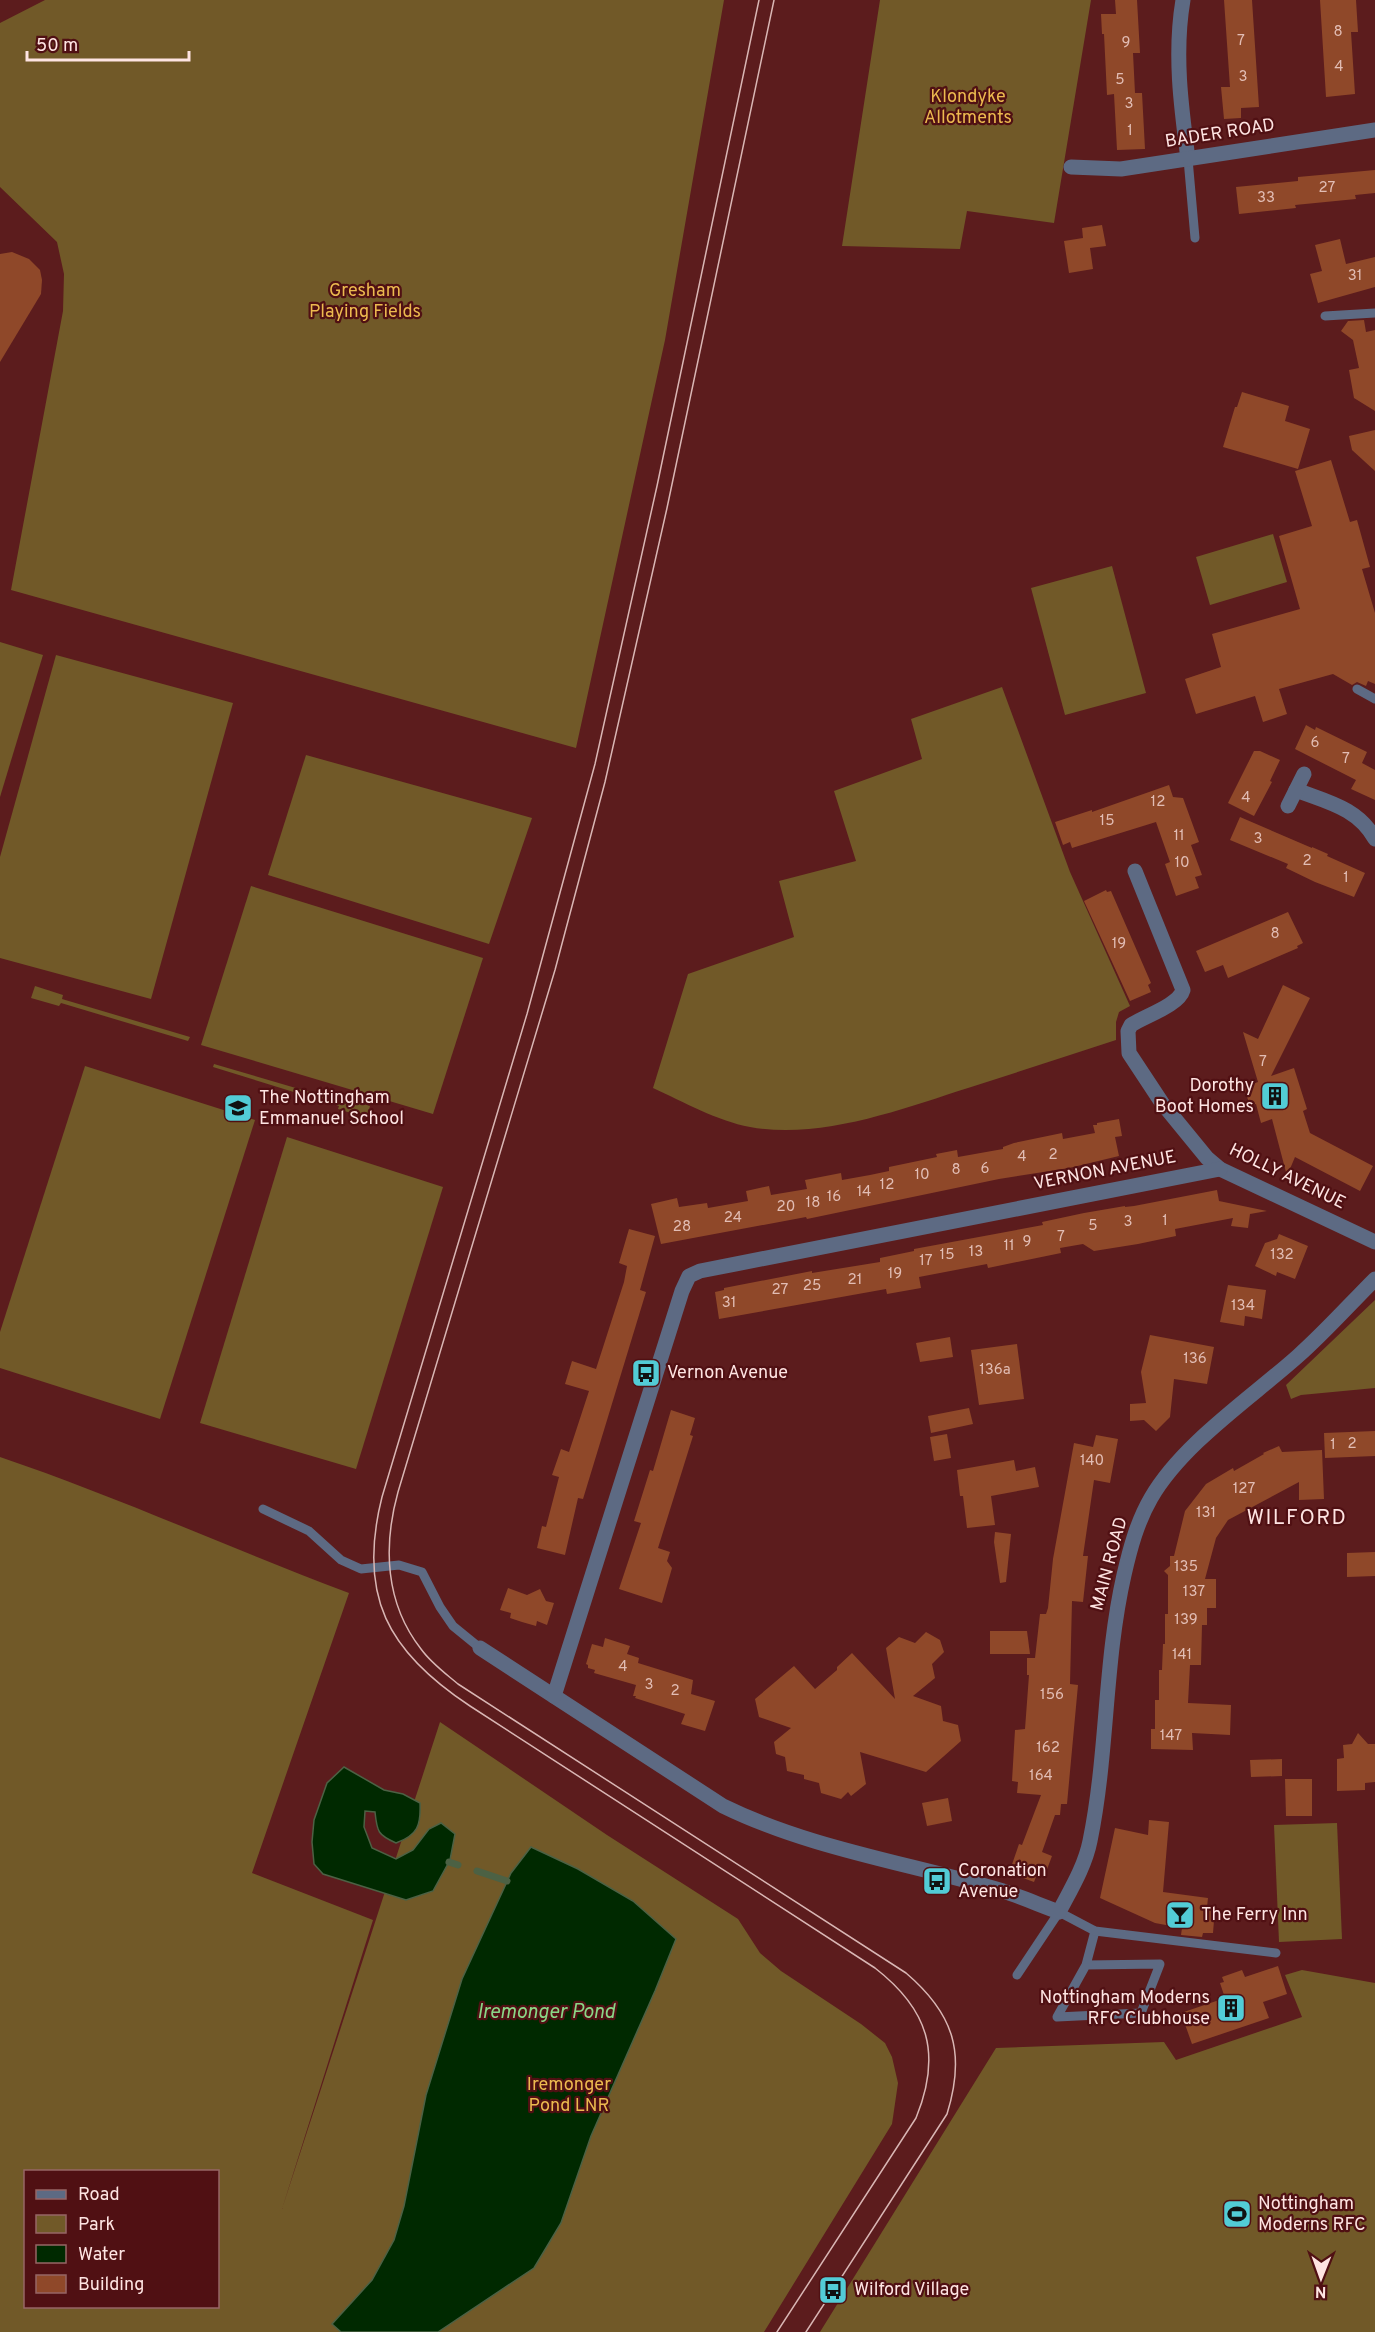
<svg xmlns="http://www.w3.org/2000/svg" width="1375" height="2332" viewBox="0 0 1375 2332" font-family="Overpass,sans-serif">
<rect width="100%" height="100%" fill="#5c1c1d"/>
<g fill="#715928" fill-rule="evenodd">
<path d="M45,0h679l-59,340 -89,408 -565,-158 52,-279 1,-37 -7,-32 -57,-55v-164z"/>
<path d="M880,0h211l-37,223 -87,-12 -7,38 -118,-3z"/>
<path d="M1273,534l14,48 -77,23 -14,-48z"/>
<path d="M1112,566l34,127 -81,22 -34,-127z"/>
<path d="M0,642l43,13 -43,142z"/>
<path d="M56,655l177,48 -82,296 -151,-41v-101z"/>
<path d="M1002,687l68,185 60,134 -11,6 -3,10v18c-49,16 -98,32 -148,48 -66,21 -147,52 -218,39 -33,-6 -66,-25 -97,-39l35,-114 106,-37 -15,-56 77,-20 -22,-70 88,-32 -11,-40z"/>
<path d="M306,755l226,63 -43,126 -221,-69z"/>
<path d="M251,886l232,72 -50,156 -232,-69z"/>
<path d="M35,986l28,9 -1,4 128,38 -2,4 -127,-38 -2,3 -28,-8z"/>
<path d="M214,1064l126,37 2,-3 28,8 -3,12 -29,-9 1,-3 -126,-39z"/>
<path d="M85,1066l170,54 -95,299 -160,-51v-36z"/>
<path d="M287,1137l156,50 -87,282 -156,-46z"/>
<path d="M1375,1300v88l-74,7 -10,4 -5,-14z"/>
<path d="M0,1457c118,40 232,92 349,136l-97,280 121,47 -91,289 158,-487 167,113 131,84 22,34 21,18 80,53 24,19 7,14 6,26 -6,41 -128,208h-764zM26,2172h192v134h-192z"/>
<path d="M1337,1823l5,116 -63,3 -5,-117z"/>
<path d="M1302,1970l73,13v349h-555l176,-284 168,-6 12,18 126,-43 -17,-42z"/>
</g>
<g fill="#002900" stroke="#4c6144" stroke-width="1.5">
<path d="M344,1767l40,23 19,4 17,9c1,22 -2,32 -24,40 -18,-8 -19,-11 -21,-31l-10,-1 -1,16 8,21 24,11 17,-9 16,-21 12,-6 14,11 -5,26 -17,31 -27,9 -83,-26 -9,-10 -2,-22 2,-22 13,-37z"/>
<path d="M531,1847l47,22 55,32 43,38 -21,52 -64,145 -30,87 -27,45 -96,64h-97l-9,-8 40,-44 22,-40 10,-34 22,-111 36,-116 49,-106z"/>
</g>
<g fill="none" stroke-linecap="round" stroke-linejoin="round">
<g stroke="#4c6144" stroke-width="7">
<path d="M449,1862l9,3"/>
<path d="M477,1871l30,10"/>
</g>
</g>
<g fill="#8f4829">
<path d="M1115,0h22l3,53h-7l2,40h7l3,56 -28,1 -3,-56 -7,1 -3,-61h-2l-1,-20h15z"/>
<path d="M1224,0h28l7,107 -18,1v10l-17,1 -3,-32h9z"/>
<path d="M1320,0h36l2,32h-7l4,62 -29,3z"/>
<path d="M1375,170v23l-20,2 1,4 -61,6 1,3 -57,6 -3,-27 62,-6v-4z"/>
<path d="M1102,225l4,21 -16,2 3,21 -24,4 -5,-32 19,-3 -1,-10z"/>
<path d="M1340,239l6,25 29,-7v30l-57,16 -8,-29 12,-3 -7,-26z"/>
<path d="M12,252l17,7 11,11 2,10 -1,14 -41,68v-108z"/>
<path d="M1364,320l2,12 9,-2v81l-21,-13 -5,-28 10,-2 -6,-28 -12,-9 7,-10z"/>
<path d="M1242,392l47,14 -4,15 25,8 -12,40 -75,-22 12,-40h2z"/>
<path d="M1375,430v41l-23,-21 -3,-14z"/>
<path d="M1331,460l19,62 7,-2 13,47 -8,2 13,44v71l-7,-3 -2,5 -9,-4 -5,3 -19,-11 -54,15 8,25 -24,8 -8,-26 -59,18 -11,-35 36,-12 -9,-33 88,-25 -21,-73 33,-10 -17,-55z"/>
<path d="M1306,725l9,5 1,-3 51,25 -5,11 13,7v30l-24,-11 5,-9 -61,-31z"/>
<path d="M1254,751h6l20,9 -10,21 2,1 -18,34 -26,-13z"/>
<path d="M1169,785l4,12 10,1 16,44 -8,3 11,30 -7,2 4,11 -23,8 -11,-32 5,-2 -14,-40 -84,26 -2,-6 -7,3 -8,-23 37,-12v2z"/>
<path d="M1240,817l72,31v-1l16,7 -1,2 38,17 -11,24 -39,-15 -29,-14 2,-4 -58,-24z"/>
<path d="M1106,890l1,2 4,-1 40,92 -3,2 3,7 -21,9 -46,-100z"/>
<path d="M1288,912l15,31 -6,3 1,2 -70,30 -5,-13 -18,7 -9,-21z"/>
<path d="M1283,985l27,13 -39,78 23,-8 13,41 -4,2 7,22 63,33 -13,25 -65,-34 -8,19 -15,-57 -11,4 -5,-19 -6,2 -6,-19 14,-5 -15,-50 15,7z"/>
<path d="M1119,1119l3,17 -7,1 4,19 -50,12 -70,11 -192,40 -1,-2 -145,27 -10,-40 26,-6 2,9 28,-4 1,5 40,-7 -2,-10 23,-5 2,9 36,-6 -2,-9 36,-7 1,7 28,-5 19,-4v-4l48,-10 -1,-3 21,-4 1,7 45,-8v-2l11,-4 48,-10 1,6 32,-6 -2,-8h4v-2z"/>
<path d="M1217,1190l2,11 48,10 -17,3 -2,14 -17,-2 2,-8 -58,11 1,7 -38,8 -44,7 -11,-7 -23,4 1,5 -73,15 -1,-4 -68,13 2,11 -34,6 -1,-5 -167,30 -4,-27 9,-2v-2l88,-17v2l68,-11v-4l34,-7v-2l129,-24 -1,-3 42,-9 41,-7v1l9,-1z"/>
<path d="M629,1229l26,7 -15,54 6,2 -63,207 -5,-1 -13,57 -28,-7 5,-22 4,1 13,-50 -7,-2 9,-26 8,3 20,-61 -24,-7 7,-23 24,8 28,-87 3,-16 -8,-3z"/>
<path d="M1279,1234l29,12 -13,33 -18,-7 -1,4 -21,-10 10,-23 12,-4z"/>
<path d="M1228,1285l38,5 -4,29 -17,-3 -1,10 -24,-4z"/>
<path d="M1150,1335l64,12 -7,37 -33,-5 -4,38 -14,14 -12,-11 -14,1v-17l16,-1 -5,-31z"/>
<path d="M950,1337l3,20 -33,5 -4,-19z"/>
<path d="M1017,1344l7,55 -45,6 -8,-55z"/>
<path d="M969,1408l4,16 -42,9 -3,-17z"/>
<path d="M671,1410l24,8 -5,17 3,1 -35,112 12,4 -3,9 5,7 -10,35 -43,-14 22,-66 -7,-2 16,-51 3,1z"/>
<path d="M1375,1431v25l-50,2 -1,-25z"/>
<path d="M947,1434l4,24 -17,3 -4,-24z"/>
<path d="M1096,1435l22,4 -8,44 -16,-3 -11,76h5l-5,46 -11,-1 -2,83 8,1 -11,119h-6l-1,11h-5l-13,37 10,4 -6,16 -7,-3 -5,13 -25,-9 10,-29 3,1 19,-50 -24,-2 1,-11 -6,-1 3,-51 10,-1 4,-54h-2v-17h8l5,-44h6l2,-6 5,-49 21,-116 19,4z"/>
<path d="M1279,1446l3,6 40,-2 2,49 -25,1v-18l-71,38 -12,18 -11,41h11v29h-9v17h-5l-1,40h-11l-2,38 43,2 -1,30 -38,-2 1,17 -42,-1v-20h4v-29h4v-30h3l1,-26h2v-30h3v-39l-4,-4 6,-5v-10h4l11,-45 21,-27 27,-16 1,3 30,-17 -1,-1z"/>
<path d="M1014,1460l2,11 19,-4 4,20 -48,9 4,29 -28,3 -4,-32h-3l-3,-26z"/>
<path d="M995,1532l16,2 -5,48 -6,1 -6,-41z"/>
<path d="M1375,1552v24l-28,1v-24z"/>
<path d="M508,1588l19,7 13,-6 6,12 8,2 -7,22 -10,-4 -1,5 -14,-4 -12,-4 1,-5 -11,-3z"/>
<path d="M990,1631h37l3,23h-40z"/>
<path d="M926,1632l14,8 4,12 -12,12 3,14 -22,18 28,10 2,15 15,4 3,16 -35,31 -66,-20 6,32 -15,12 -3,-4 -7,7 -20,-6 -2,-10 -15,-4v-4l-17,-4 -2,-14 -9,-3 -2,-12 17,-14 -32,-11 -4,-18 39,-33 21,23 22,-19v-3l15,-14 43,46 -9,-51 13,-11 16,6z"/>
<path d="M605,1638l25,8 -3,8 12,4 -1,5 55,17 -2,14 24,7 -10,30 -24,-7 4,-10 -50,-16 1,-2h-3l3,-11 -42,-12 1,-3 -7,-2v-3l-2,-1 6,-20 11,3z"/>
<path d="M1358,1733l10,11h7v38l-10,1v7l-28,1v-32l7,-1 -1,-13 9,-1z"/>
<path d="M1282,1759v17l-31,1 -1,-17z"/>
<path d="M1285,1779h27v37h-26z"/>
<path d="M948,1798l4,23 -25,5 -5,-23z"/>
<path d="M1149,1820l20,2 -6,70 45,6 -1,9 8,1 -2,25h-10l-1,4 -21,-2 1,-7 -27,-5 -55,-25 15,-70 33,7z"/>
<path d="M1278,1966l9,28 -24,8 6,16 -77,26 -11,-31 44,-15 -5,-15 4,-1 -2,-5 20,-7 3,7z"/>
</g>
<g fill="none" stroke-linecap="round" stroke-linejoin="round">
<g stroke="#5d6a83" stroke-width="9">
<path d="M1188,159l7,79"/>
<path d="M1325,316l50,-3"/>
<path d="M1357,689l18,10"/>
<path d="M263,1509l46,22 32,29 20,9 38,-4 23,7 18,35 13,19 27,22"/>
<path d="M1086,1965l-29,52 84,-4 19,-49 -74,1 9,-34"/>
<path d="M1017,1975l42,-63 36,19 181,22"/>
</g>
<g stroke="#5d6a83" stroke-width="15">
<path d="M1183,0c-9,53 -2,106 5,159"/>
<path d="M1071,167l50,2 254,-39"/>
<path d="M1296,790c31,12 62,18 79,49"/>
<path d="M1288,806l16,-32"/>
<path d="M1135,871l48,119c-4,15 -38,26 -52,35l-3,6 1,22 33,50 45,55 13,11 155,73"/>
<path d="M480,1648l243,158c88,43 186,57 280,85 18,6 37,14 56,21 12,-23 26,-46 31,-71 18,-88 14,-178 34,-266 6,-26 13,-53 27,-77 31,-54 100,-100 147,-142 27,-24 51,-51 77,-77"/>
<path d="M554,1696l128,-405 7,-15 11,-5 520,-102"/>
</g>
<g stroke="#d9b6b4" stroke-width="1.5">
<path d="M759,0l-102,486 -62,278 -68,250 -145,483c-25,99 6,155 88,209l405,262c54,42 67,86 41,150l-139,214"/>
<path d="M774,0l-107,508 -62,274 -50,188 -157,522c-15,54 -13,111 23,157 10,14 24,24 37,35l448,289c48,41 60,80 41,141l-141,218"/>
</g>
</g>
<defs>
<g id="building-square" transform="scale(1.5)"><rect x="-9" y="-9" width="18" height="18" rx="4" fill="#52ccd6" stroke="#501013"/><path d="M-4-6H4V6H1V3H-1V6H-4ZM-2.5-4.3h1.7v1.8h-1.7ZM.8-4.3h1.7v1.8H.8ZM-2.5-1h1.7V.8h-1.7ZM.8-1h1.7V.8H.8Z" fill="#111"/></g>
<g id="school-square" transform="scale(1.5)"><rect x="-9" y="-9" width="18" height="18" rx="4" fill="#52ccd6" stroke="#501013"/><path d="M0-5L7-2L0 1L-7-2ZM-4 1L0 2.5L4 1V4Q0 6-4 4Z" fill="#111"/></g>
<g id="bus-square" transform="scale(1.5)"><rect x="-9" y="-9" width="18" height="18" rx="4" fill="#52ccd6" stroke="#501013"/><path d="M-5-6H5V4H4V6H2V4H-2V6H-4V4H-5ZM-3.5-4V0h7V-4ZM-3.5 1.2v1.5H-2V1.2ZM2 1.2v1.5H3.5V1.2Z" fill="#111"/></g>
<g id="bar-square" transform="scale(1.5)"><rect x="-9" y="-9" width="18" height="18" rx="4" fill="#52ccd6" stroke="#501013"/><path d="M-6-5H6L.8 .8V4.5H3.5V6h-7V4.5H-.8V.8Z" fill="#111"/></g>
<g id="stadium-square" transform="scale(1.5)"><rect x="-9" y="-9" width="18" height="18" rx="4" fill="#52ccd6" stroke="#501013"/><path d="M0-5a6.5 5 0 1 0 0 10a6.5 5 0 1 0 0-10ZM-3.5-1.8h7v3.6h-7Z" fill="#111"/></g>
</defs>
<g fill-rule="evenodd">
<use href="#building-square" x="1275" y="1096"/>
<use href="#school-square" x="238" y="1108"/>
<use href="#bus-square" x="646" y="1373"/>
<use href="#bus-square" x="937" y="1881"/>
<use href="#bar-square" x="1180" y="1915"/>
<use href="#building-square" x="1231" y="2008"/>
<use href="#stadium-square" x="1237" y="2214"/>
<use href="#bus-square" x="833" y="2290"/>
</g>
<g text-anchor="middle" dominant-baseline="central" stroke-width="4.5" stroke-linejoin="round" paint-order="stroke">
<g font-size="15" fill="#e2bdb4">
<text x="1338" y="32">8</text>
<text x="1241" y="41">7</text>
<text x="1126" y="43">9</text>
<text x="1339" y="67">4</text>
<text x="1243" y="77">3</text>
<text x="1120" y="80">5</text>
<text x="1129" y="104">3</text>
<text x="1130" y="131">1</text>
<text x="1327" y="188">27</text>
<text x="1266" y="198">33</text>
<text x="1355" y="276">31</text>
<text x="1315" y="743">6</text>
<text x="1346" y="759">7</text>
<text x="1246" y="798">4</text>
<text x="1158" y="802">12</text>
<text x="1107" y="821">15</text>
<text x="1179" y="836">11</text>
<text x="1258" y="839">3</text>
<text x="1307" y="861">2</text>
<text x="1182" y="863">10</text>
<text x="1346" y="878">1</text>
<text x="1275" y="934">8</text>
<text x="1119" y="944">19</text>
<text x="1263" y="1062">7</text>
<text x="1053" y="1155">2</text>
<text x="1022" y="1157">4</text>
<text x="985" y="1169">6</text>
<text x="956" y="1170">8</text>
<text x="922" y="1175">10</text>
<text x="887" y="1185">12</text>
<text x="864" y="1192">14</text>
<text x="834" y="1197">16</text>
<text x="813" y="1203">18</text>
<text x="786" y="1207">20</text>
<text x="733" y="1218">24</text>
<text x="1165" y="1221">1</text>
<text x="1128" y="1222">3</text>
<text x="1093" y="1226">5</text>
<text x="682" y="1227">28</text>
<text x="1061" y="1237">7</text>
<text x="1027" y="1242">9</text>
<text x="1009" y="1246">11</text>
<text x="976" y="1252">13</text>
<text x="947" y="1255">15</text>
<text x="1282" y="1255">132</text>
<text x="926" y="1261">17</text>
<text x="895" y="1274">19</text>
<text x="855" y="1280">21</text>
<text x="812" y="1286">25</text>
<text x="780" y="1290">27</text>
<text x="729" y="1303">31</text>
<text x="1243" y="1306">134</text>
<text x="1195" y="1359">136</text>
<text x="995" y="1370">136a</text>
<text x="1352" y="1444">2</text>
<text x="1333" y="1445">1</text>
<text x="1092" y="1461">140</text>
<text x="1244" y="1489">127</text>
<text x="1206" y="1513">131</text>
<text x="1186" y="1567">135</text>
<text x="1194" y="1592">137</text>
<text x="1186" y="1620">139</text>
<text x="1182" y="1655">141</text>
<text x="623" y="1667">4</text>
<text x="649" y="1685">3</text>
<text x="675" y="1691">2</text>
<text x="1052" y="1695">156</text>
<text x="1171" y="1736">147</text>
<text x="1048" y="1748">162</text>
<text x="1041" y="1776">164</text>
</g>
<g font-size="18" fill="#ecba4f" stroke="#501013">
<text x="968" y="97">Klondyke<tspan x="968" dy="21">Allotments</tspan></text>
<text x="365" y="291">Gresham<tspan x="365" dy="21">Playing Fields</tspan></text>
<text x="569" y="2085">Iremonger<tspan x="569" dy="21">Pond LNR</tspan></text>
</g>
<g font-size="18" fill="#fee4e2" stroke="#501013">
<text transform="translate(1220 134) rotate(-9)">BADER ROAD</text>
<text transform="translate(1105 1171) rotate(-11)">VERNON AVENUE</text>
<text transform="translate(1287 1177) rotate(26)">HOLLY AVENUE</text>
<text transform="translate(1110 1564) rotate(-75)">MAIN ROAD</text>
</g>
<g font-size="18" fill="#fee4e2" stroke="#501013" text-anchor="start">
<text x="1254" y="1086" text-anchor="end">Dorothy<tspan x="1254" dy="21">Boot Homes</tspan></text>
<text x="259" y="1098">The Nottingham<tspan x="259" dy="21">Emmanuel School</tspan></text>
<text x="667" y="1373">Vernon Avenue</text>
<text x="958" y="1871">Coronation<tspan x="958" dy="21">Avenue</tspan></text>
<text x="1201" y="1915">The Ferry Inn</text>
<text x="1210" y="1998" text-anchor="end">Nottingham Moderns<tspan x="1210" dy="21">RFC Clubhouse</tspan></text>
<text x="1258" y="2204">Nottingham<tspan x="1258" dy="21">Moderns RFC</tspan></text>
<text x="854" y="2290">Wilford Village</text>
</g>
<g font-size="20" font-style="italic" fill="#8ad787" stroke="#501013">
<text x="546" y="2013">Iremonger Pond</text>
</g>
<g font-size="21" letter-spacing="1.5" fill="#fee4e2" stroke="#501013">
<text x="1297" y="1518">WILFORD</text>
</g>
</g>
<rect x="24" y="2170" width="195" height="138" fill="#501013" stroke="#966566" stroke-width="1.5"/>
<rect x="36" y="2190" width="30" height="9" fill="#5d6a83" stroke="#966566" stroke-width="1.5"/>
<text x="78" y="2200" font-size="18" fill="#fee4e2">Road</text>
<rect x="36" y="2215" width="30" height="18" fill="#715928" stroke="#966566" stroke-width="1.5"/>
<text x="78" y="2230" font-size="18" fill="#fee4e2">Park</text>
<rect x="36" y="2245" width="30" height="18" fill="#002900" stroke="#966566" stroke-width="1.5"/>
<text x="78" y="2260" font-size="18" fill="#fee4e2">Water</text>
<rect x="36" y="2275" width="30" height="18" fill="#8f4829" stroke="#966566" stroke-width="1.5"/>
<text x="78" y="2290" font-size="18" fill="#fee4e2">Building</text>
<g transform="translate(1321 2278) rotate(181)" stroke="#501013" stroke-width="4.5" paint-order="stroke">
<path d="M0-4.5L10 22L0 15L-10 22Z" fill="#fee4e2"/>
<text y="-9" font-size="16" font-weight="bold" text-anchor="middle" fill="#fee4e2">N</text>
</g>
<path d="M27 51v9h162v-9" fill="none" stroke="#fee4e2" stroke-width="3"/>
<text x="36" y="51" font-size="18" fill="#fee4e2" stroke="#501013" stroke-width="4.5" paint-order="stroke">50 m</text>
</svg>
